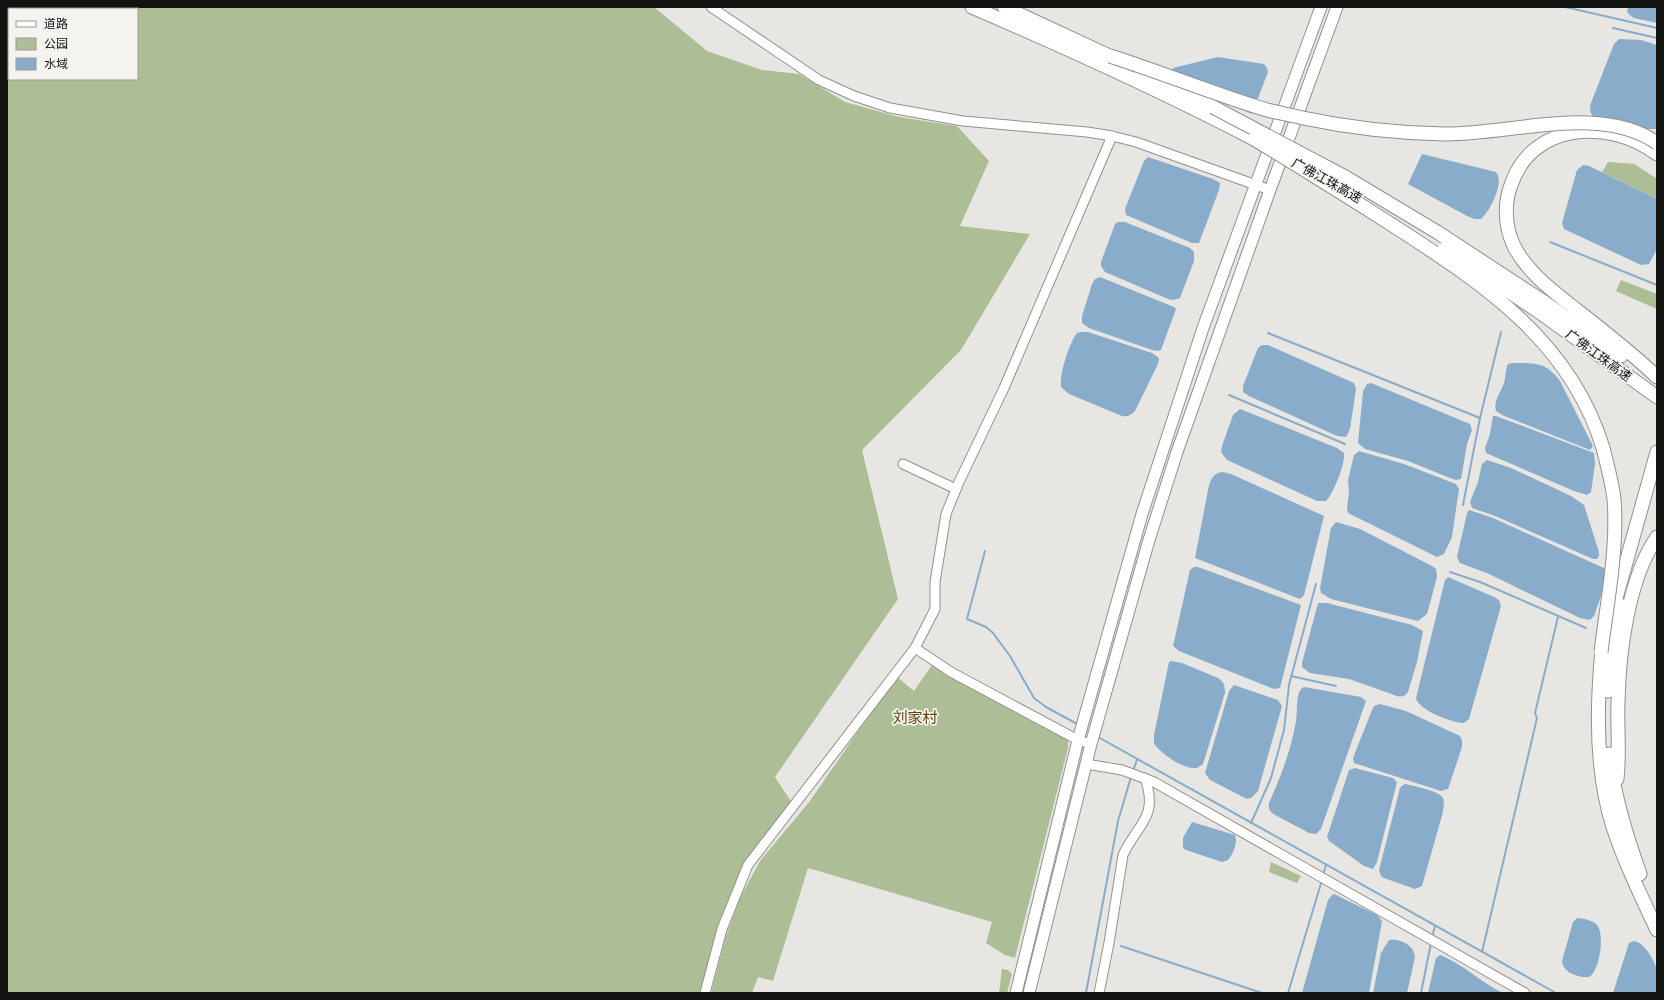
<svg xmlns="http://www.w3.org/2000/svg" width="1664" height="1000" viewBox="0 0 1664 1000" font-family="Lato,'Noto Sans SC',sans-serif">
<rect width="100%" height="100%" fill="#e7e6e3"/>
<g fill="#adbd95" fill-rule="evenodd">
<path d="M7,7h647l53,44 55,19 37,4 46,28 54,15 58,9 32,35 -29,65 70,8 -69,116 -99,100 36,149 -123,178 17,26 -42,53 -30,63 -19,74h-694zM9,9h128v70h-128z"/>
<path d="M1608,162l26,2 22,14 1,21 -55,-27z"/>
<path d="M1621,280l36,14v15l-41,-18z"/>
<path d="M932,665l130,71 6,5v7l-53,210 -10,-3 -19,-12 6,-21 -184,-54 -35,113 -15,-4 -6,16h-41l15,-57 14,-38 20,-37 50,-60 86,-125 18,15z"/>
<path d="M1271,862l30,14 -4,7 -28,-11z"/>
<path d="M1002,969l6,1 4,4 -5,19h-8z"/>
</g>
<g fill="#89acca">
<path d="M1628,7h29v16l-23,-5 -3,-2 -4,-4z"/>
<path d="M1619,39l22,1 16,5v84h-21l-40,-10c-6,-5 -7,-8 -5,-16l23,-59z"/>
<path d="M1218,57l46,7 3,4 1,4 -16,42 -83,-37 4,-9z"/>
<path d="M1422,154l74,18c9,10 -6,39 -15,47h-6l-8,-3 -59,-32z"/>
<path d="M1148,157l65,22 7,4 -1,7 -20,53h-7l-66,-28 -1,-6 19,-48z"/>
<path d="M1583,165l6,1 68,33v50l-8,15 -8,1 -77,-36 -2,-6 15,-53z"/>
<path d="M1118,222h7l65,26 4,4v9l-14,37 -7,2 -5,-1 -63,-27 -4,-6v-4l14,-38z"/>
<path d="M1100,277l74,30 2,2 -15,41 -3,1 -6,-1 -63,-22 -7,-5v-7l10,-32 3,-5z"/>
<path d="M1081,332h7l64,21 7,5 -1,6 -23,47c-4,4 -7,6 -13,5l-53,-22 -8,-7c-2,-12 8,-44 16,-54z"/>
<path d="M1262,345h6l86,38 2,6 -6,40 -4,8 -9,-1 -88,-40 -6,-4v-6l15,-38z"/>
<path d="M1512,363c23,0 34,-1 48,18l33,65 -3,4 -88,-35 -6,-4c-3,-10 5,-19 8,-28 2,-6 1,-13 4,-19z"/>
<path d="M1371,383l99,41 2,6 -5,14 -6,35 -5,1 -6,-2 -42,-17 -43,-12 -7,-6 5,-52 4,-7z"/>
<path d="M1240,409l97,39 7,5c2,9 -11,41 -18,48h-9l-90,-41 -6,-8 1,-6 11,-31z"/>
<path d="M1493,416h3l98,37 1,11 -4,28 -4,3 -13,-4 -88,-38 -1,-5 5,-14z"/>
<path d="M1359,451l45,13 52,20 3,5 -7,48 -8,17 -7,3 -4,-2 -85,-42 -1,-5 2,-16 -1,-12 6,-25z"/>
<path d="M1487,460l24,8 60,28 13,9 15,47v4l-2,3h-4l-98,-43 -23,-8 -2,-6 8,-20 4,-18z"/>
<path d="M1223,472l8,2 93,42 -20,79 -4,4 -105,-41 14,-73c3,-8 5,-12 14,-13z"/>
<path d="M1469,510l24,8 113,51 2,7 -14,40 -4,4 -10,-2 -91,-44 -29,-11 -3,-6 10,-44z"/>
<path d="M1336,522l24,7 72,37 4,3 1,8 -10,37 -9,7 -87,-22 -10,-6 -1,-5 11,-60z"/>
<path d="M1194,567h4l103,38 -21,83 -6,1 -95,-38 -6,-5 17,-76z"/>
<path d="M1448,577l46,20 5,3 2,6 -32,113 -5,4c-12,0 -46,-13 -48,-25l29,-118z"/>
<path d="M1318,603h9l85,22 11,6 -6,31 -9,30c-4,5 -6,5 -11,4l-48,-17 -39,-6 -8,-6v-4z"/>
<path d="M1171,661l11,2 36,15c6,4 7,8 7,15l-22,71 -6,4c-13,2 -34,-13 -43,-24v-9l15,-73z"/>
<path d="M1234,685l44,15 4,6 -24,85 -7,7 -4,1 -37,-19 -5,-7 24,-82z"/>
<path d="M1304,687l57,10 5,4 -45,128 -5,5 -7,-1 -32,-17c-6,-3 -9,-6 -8,-13 12,-27 22,-53 27,-82 2,-10 -1,-26 6,-33z"/>
<path d="M1380,704l26,7 54,25 2,4v7l-14,42 -7,2 -87,-28 -1,-5 19,-48 2,-4z"/>
<path d="M1355,768l38,10 4,4 -20,80 -4,7 -9,-3 -35,-25 -2,-4 22,-67z"/>
<path d="M1406,784c8,2 34,7 37,14 2,4 0,10 0,14l-21,74 -7,3 -31,-11 -3,-2 -2,-6 21,-82 3,-3z"/>
<path d="M1192,822l43,13c3,8 -2,19 -7,25l-6,2 -36,-12 -3,-2v-10z"/>
<path d="M1334,894l43,21 5,6 -13,72h-67l26,-93 4,-5z"/>
<path d="M1577,918c6,0 17,3 20,7 8,9 3,46 -8,52 -10,1 -26,-4 -27,-16l11,-39z"/>
<path d="M1389,940c11,-2 25,5 26,17l-8,36h-34l8,-40z"/>
<path d="M1634,941c10,1 21,20 23,29 2,7 0,16 0,23h-44l16,-50z"/>
<path d="M1440,955c23,9 40,27 63,38h-75l8,-35z"/>
</g>
<g fill="none" stroke-linecap="round" stroke-linejoin="round">
<g stroke="#89acca" stroke-width="2">
<path d="M1565,7l92,21"/>
<path d="M1613,28l44,10"/>
<path d="M1550,242l107,43"/>
<path d="M1268,333l212,85"/>
<path d="M1229,395l116,49"/>
<path d="M1463,505l17,-87 21,-86"/>
<path d="M985,551l-18,68 19,8 7,6 17,23 24,42 12,9 33,18"/>
<path d="M1450,572l30,10 106,46"/>
<path d="M1291,676l45,10"/>
<path d="M1098,737l458,256"/>
<path d="M1133,771l4,-11"/>
<path d="M1251,823l20,-45 13,-48 5,-45 27,-101"/>
<path d="M1323,875l3,-10"/>
<path d="M1432,937l3,-11"/>
<path d="M1121,946l141,47"/>
<path d="M1482,952l55,-234 -2,-5 23,-96"/>
<path d="M1086,993l32,-172 13,-44"/>
<path d="M1288,993l34,-113"/>
<path d="M1421,993l10,-50"/>
</g>
<g stroke="#92908e" stroke-width="11">
<g id="minor">
<path d="M711,7l108,73 35,16 36,12 73,13 124,11 25,4 24,6 134,48"/>
<path d="M903,464l53,25"/>
<path d="M915,648l36,24 127,68 13,4"/>
<path d="M1086,764l36,6 32,12 371,211"/>
<path d="M705,993l17,-64 26,-64 167,-217 20,-39v-27l11,-68 13,-32 45,-94 108,-252"/>
<path d="M1099,993l10,-50 14,-88c14,-31 36,-37 22,-77"/>
</g>
</g>
<g stroke="#92908e" stroke-width="13">
<g id="major">
<path d="M1016,993l62,-253 64,-226 61,-186 118,-321"/>
<path d="M1029,993l62,-249 58,-204 28,-88 93,-262 67,-183"/>
</g>
</g>
<g stroke="#92908e" stroke-width="15">
<g id="highway">
<path d="M972,7c95,41 190,84 282,132"/>
<path d="M1004,7l116,54"/>
<path d="M1140,71l73,36"/>
<path d="M1657,154c-48,-36 -125,-32 -146,31 -7,18 -6,41 2,59 13,28 41,48 65,67 27,21 54,42 79,66"/>
<path d="M1544,302l77,54"/>
<path d="M1538,311l119,86"/>
<path d="M1611,616l46,-164"/>
<path d="M1604,641c-4,17 -4,34 -5,51 -2,43 1,94 14,135 12,36 28,69 44,103"/>
<path d="M1608,691l3,-36 9,-50"/>
<path d="M1609,754c5,42 17,81 31,120"/>
<path d="M1617,779c3,-27 0,-51 1,-77 1,-50 10,-123 39,-165"/>
</g>
</g>
<use href="#minor" stroke="#fff" stroke-width="9"/>
<use href="#major" stroke="#fff" stroke-width="11"/>
<use href="#highway" stroke="#fff" stroke-width="13"/>
<g stroke="#92908e" stroke-width="15" stroke-linecap="butt">
<g id="highway-bridge">
<path d="M1110,56c53,17 104,38 157,54 12,3 24,5 36,8 47,10 93,15 141,16 66,1 156,-31 213,9"/>
<path d="M1213,107l134,71 90,54 107,70"/>
<path d="M1254,139c48,29 96,59 143,89 88,57 174,114 206,220 4,16 9,34 11,51 4,49 -7,104 -13,153"/>
<path d="M1444,249l94,62"/>
</g>
</g>
<use href="#highway-bridge" stroke="#fff" stroke-width="13"/>
</g>
<g text-anchor="middle" dominant-baseline="central" stroke-width="3.5" stroke-linejoin="round" paint-order="stroke">
<g font-size="13" fill="#131312" stroke="#f5f3f0">
<text transform="translate(1327 180) rotate(29)">广佛江珠高速</text>
<text transform="translate(1599 355) rotate(36)">广佛江珠高速</text>
</g>
<g font-size="15" fill="#63460c" stroke="#f5f3f0">
<text x="915" y="717">刘家村</text>
</g>
</g>
<rect width="1664" height="1000" fill="none" stroke="#131312" stroke-width="16"/>
<rect x="8" y="8" width="130" height="72" fill="#f5f3f0" stroke="#9b9997"/>
<rect x="16" y="21" width="20" height="6" fill="#ffffff" stroke="#9b9997"/>
<text x="44" y="28" font-size="12" fill="#131312">道路</text>
<rect x="16" y="38" width="20" height="12" fill="#adbd95" stroke="#9b9997"/>
<text x="44" y="48" font-size="12" fill="#131312">公园</text>
<rect x="16" y="58" width="20" height="12" fill="#89acca" stroke="#9b9997"/>
<text x="44" y="68" font-size="12" fill="#131312">水域</text>
</svg>
